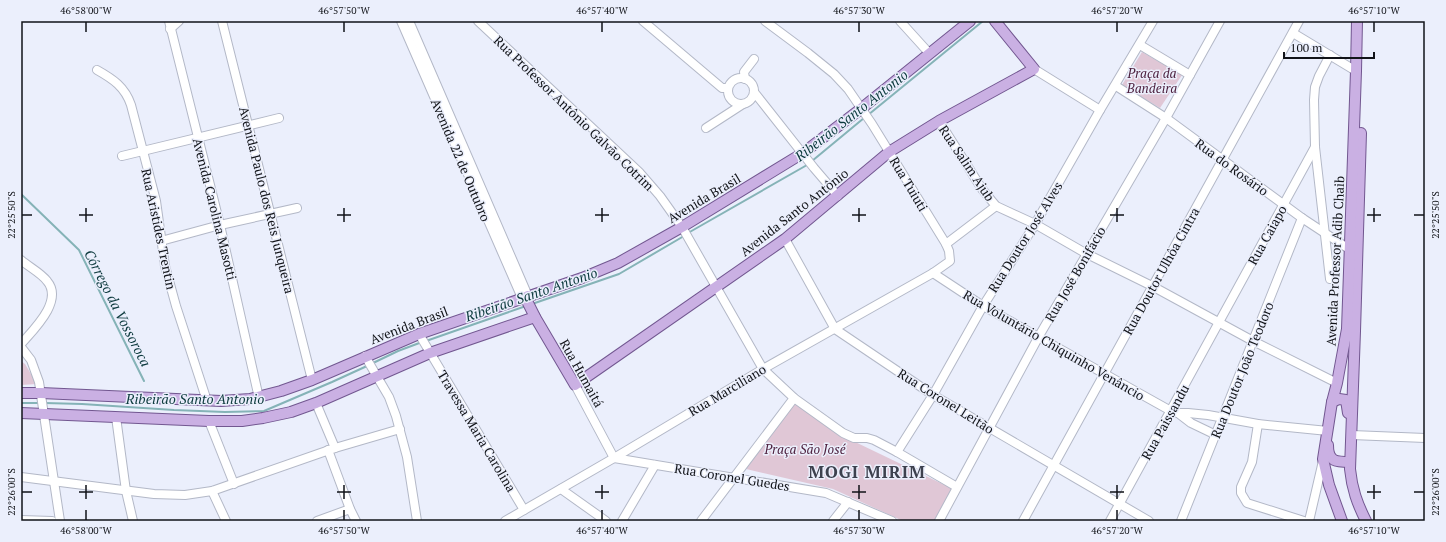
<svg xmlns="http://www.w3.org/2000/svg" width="1446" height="542" viewBox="0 0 1446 542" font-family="'PT Serif',serif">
<rect width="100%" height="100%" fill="#ebeffc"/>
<g fill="#e0c7d6">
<path d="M1142,52l40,23 -22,33 -38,-23z"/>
<path d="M21,361l4,3 12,20 -16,1z"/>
<path d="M795,403l56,37 102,49 -18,32h-32l-70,-32 -87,-20z"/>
</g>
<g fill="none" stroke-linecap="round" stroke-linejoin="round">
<g stroke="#85b3b7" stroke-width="2">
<path d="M868,115l115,-94"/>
<path d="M812,161l52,-43"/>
<path d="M21,194l58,56 65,131"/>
<path d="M688,233l119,-68"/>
<path d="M532,304l87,-30 65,-38"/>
<path d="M426,341l100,-35"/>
<path d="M371,364l27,-13 24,-9"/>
<path d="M21,403h20"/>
<path d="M45,403l37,1 92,6 51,2 39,-1 68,-29 35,-16"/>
</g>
<g stroke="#b3b8c7" stroke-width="10">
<g id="minor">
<path d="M169,21l51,204 39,173"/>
<path d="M222,21c31,119 59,239 90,359"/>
<path d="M401,21l121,277"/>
<path d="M409,21l119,275"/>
<path d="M478,21l162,152 20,23 22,31 81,142 31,29 49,35 11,5h13l7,2 23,12 60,35"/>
<path d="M643,21l79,67h6"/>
<path d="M900,21l29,32"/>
<path d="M170,29l9,-8"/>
<path d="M1293,33l63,38"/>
<path d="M1140,45l50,30"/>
<path d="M1330,55l-11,21 -4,11 -1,13 1,47 15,132"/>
<path d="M1034,69l66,41"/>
<path d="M97,70c16,9 28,17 34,35l25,96 9,65 11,40 31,95"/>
<circle cx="741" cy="91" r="13"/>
<path d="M745,79l-1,-7 10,-13"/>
<path d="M1116,86l50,32 136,100 47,31"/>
<path d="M754,92l60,76 24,28"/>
<path d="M939,121l43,68 14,17 39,18 52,30 65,32 101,55 84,42"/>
<path d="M706,128l37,-24"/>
<path d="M122,156l157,-38"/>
<path d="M785,239l50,90 98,66 216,126"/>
<path d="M161,241l59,-16 77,-17"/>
<path d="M946,244l50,-38"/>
<path d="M21,260c8,7 20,13 26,21 17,20 -14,49 -26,63"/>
<path d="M933,273l50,33 188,105 7,2h10l20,2 50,9 70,7"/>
<path d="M419,334l105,176"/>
<path d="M21,347l10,13 8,22 21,139"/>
<path d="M365,356l24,41 7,19 11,41 10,64"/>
<path d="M575,385l39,73 212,35 66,28"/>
<path d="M316,403l19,45"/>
<path d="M1178,413l13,10 25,12"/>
<path d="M116,417l10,74 7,30"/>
<path d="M209,421l25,63"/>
<path d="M1258,424l-6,38 -11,25v6l6,10 57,18"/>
<path d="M1352,435l73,3"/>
<path d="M328,450l22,59 6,12"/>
<path d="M897,452l36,-57 50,-89 51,-80 66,-116 53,-89"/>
<path d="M21,477l133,17 31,1 27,-4 123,-43 65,-19"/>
<path d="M561,489l45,32"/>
<path d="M212,491l14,30"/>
<path d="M21,520l31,1"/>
<path d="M317,521l33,-12"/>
<path d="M505,521l109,-63 149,-89 170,-96 17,-12 -1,-10 -3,-7 -74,-120 -24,-35 -14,-15 -26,-21 -43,-32"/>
<path d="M622,521l33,-56"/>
<path d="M701,521l93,-123"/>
<path d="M833,521l15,-19"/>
<path d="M939,521l100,-185 127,-218 54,-97"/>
<path d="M1023,521l276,-500"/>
<path d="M1110,521l205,-374"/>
<path d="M1181,521l121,-303"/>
<path d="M1309,521l14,-60"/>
</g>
</g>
<g stroke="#725790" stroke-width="12">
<g id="major">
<path d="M1361,133l-6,198 -5,138c2,20 7,34 16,52"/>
<path d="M528,296l-1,5 8,16 40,68 210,-146 104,-87 50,-31 95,-52 -39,-48"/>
<path d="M21,393h20l180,8 29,-2 31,-8 31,-11 107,-46 163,-56 36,-15 64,-36 121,-74 59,-45 108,-87"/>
<path d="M1332,402l7,-3 7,1 2,13"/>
<path d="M21,413l188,8h33l21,-3 28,-6 25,-9 114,-50 105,-36"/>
<path d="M1328,445c0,17 8,17 22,17"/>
<path d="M1342,521l-13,-36 -6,-26 9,-57 5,-19 10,-54 9,-258 1,-50"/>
</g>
</g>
<use href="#minor" stroke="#fff" stroke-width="8"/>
<use href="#major" stroke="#cab0e3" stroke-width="10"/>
</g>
<path fill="none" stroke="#111318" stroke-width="1.5" d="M86,22v10M344,22v10M602,22v10M859,22v10M1117,22v10M1374,22v10M86,208v14M344,208v14M602,208v14M859,208v14M1117,208v14M1374,208v14M22,215h10M79,215h14M337,215h14M595,215h14M852,215h14M1110,215h14M1367,215h14M1414,215h10M86,485v14M344,485v14M602,485v14M859,485v14M1117,485v14M1374,485v14M22,492h10M79,492h14M337,492h14M595,492h14M852,492h14M1110,492h14M1367,492h14M1414,492h10M86,510v10M344,510v10M602,510v10M859,510v10M1117,510v10M1374,510v10"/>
<g text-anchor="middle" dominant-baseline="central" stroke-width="3" stroke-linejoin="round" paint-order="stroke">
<g font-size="13" font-style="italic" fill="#4d203e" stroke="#ebeffc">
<text x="1152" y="73">Praça da<tspan x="1152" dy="15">Bandeira</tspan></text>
<text x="805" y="449">Praça São José</text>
</g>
<g font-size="13" fill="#111318" stroke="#ebeffc">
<text transform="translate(574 113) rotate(44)">Rua Professor Antônio Galvão Cotrim</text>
<text transform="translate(461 160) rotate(67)">Avenida 22 de Outubro</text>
<text transform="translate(967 163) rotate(56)">Rua Salim Ajub</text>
<text transform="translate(1232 167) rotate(36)">Rua do Rosário</text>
<text transform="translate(909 184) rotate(59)">Rua Tuiuti</text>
<text transform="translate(704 198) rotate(-31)">Avenida Brasil</text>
<text transform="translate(267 200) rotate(76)">Avenida Paulo dos Reis Junqueira</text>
<text transform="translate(215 209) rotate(76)">Avenida Carolina Masotti</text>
<text transform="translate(794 212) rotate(-38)">Avenida Santo Antônio</text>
<text transform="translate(159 229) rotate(78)">Rua Aristides Trentin</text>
<text transform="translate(1267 235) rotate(-61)">Rua Caiapo</text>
<text transform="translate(1025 237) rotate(-58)">Rua Doutor José Alves</text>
<text transform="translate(1335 261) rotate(-87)">Avenida Professor Adib Chaib</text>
<text transform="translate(1161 271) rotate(-61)">Rua Doutor Ulhôa Cintra</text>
<text transform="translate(1075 274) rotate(-60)">Rua José Bonifácio</text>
<text transform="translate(409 325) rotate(-21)">Avenida Brasil</text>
<text transform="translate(1054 345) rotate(30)">Rua Voluntário Chiquinho Venâncio</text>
<text transform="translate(1242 370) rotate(-68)">Rua Doutor João Teodoro</text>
<text transform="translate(582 373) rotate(61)">Rua Humaitá</text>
<text transform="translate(727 390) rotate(-31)">Rua Marciliano</text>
<text transform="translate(946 401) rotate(32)">Rua Coronel Leitão</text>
<text transform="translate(1165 422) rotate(-61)">Rua Paissandu</text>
<text transform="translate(477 431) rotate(59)">Travessa Maria Carolina</text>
<text transform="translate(732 477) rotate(9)">Rua Coronel Guedes</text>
</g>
<g font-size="14" font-style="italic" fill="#0c393d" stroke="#ebeffc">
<text transform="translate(851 115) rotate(-38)">Ribeirão Santo Antonio</text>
<text transform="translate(531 294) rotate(-19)">Ribeirão Santo Antonio</text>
<text transform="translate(118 308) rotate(63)">Córrego da Vossoroca</text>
<text x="195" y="398">Ribeirão Santo Antonio</text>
</g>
<g font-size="17" font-weight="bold" letter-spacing="1" fill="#3d414e" stroke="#ebeffc">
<text x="867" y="471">MOGI MIRIM</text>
</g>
</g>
<rect width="1446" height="542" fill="none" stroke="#ebeffc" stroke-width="44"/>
<path d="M1284 52v6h90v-6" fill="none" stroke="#111318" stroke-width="2"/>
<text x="1290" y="52" font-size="12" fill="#111318" stroke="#ebeffc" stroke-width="3" paint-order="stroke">100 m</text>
<rect x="22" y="22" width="1402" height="498" fill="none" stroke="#111318" stroke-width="1.5"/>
<g font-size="10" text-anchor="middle" fill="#111318">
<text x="86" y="14">46°58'00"W</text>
<text x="344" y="14">46°57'50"W</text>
<text x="602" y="14">46°57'40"W</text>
<text x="859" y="14">46°57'30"W</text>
<text x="1117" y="14">46°57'20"W</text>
<text x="1374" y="14">46°57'10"W</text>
<text transform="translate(11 215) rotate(-90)" y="4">22°25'50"S</text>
<text transform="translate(1435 215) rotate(-90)" y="4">22°25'50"S</text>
<text transform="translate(11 492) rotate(-90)" y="4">22°26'00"S</text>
<text transform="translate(1435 492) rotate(-90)" y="4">22°26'00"S</text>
<text x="86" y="534">46°58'00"W</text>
<text x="344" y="534">46°57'50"W</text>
<text x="602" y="534">46°57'40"W</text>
<text x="859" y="534">46°57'30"W</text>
<text x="1117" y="534">46°57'20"W</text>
<text x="1374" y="534">46°57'10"W</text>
</g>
</svg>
